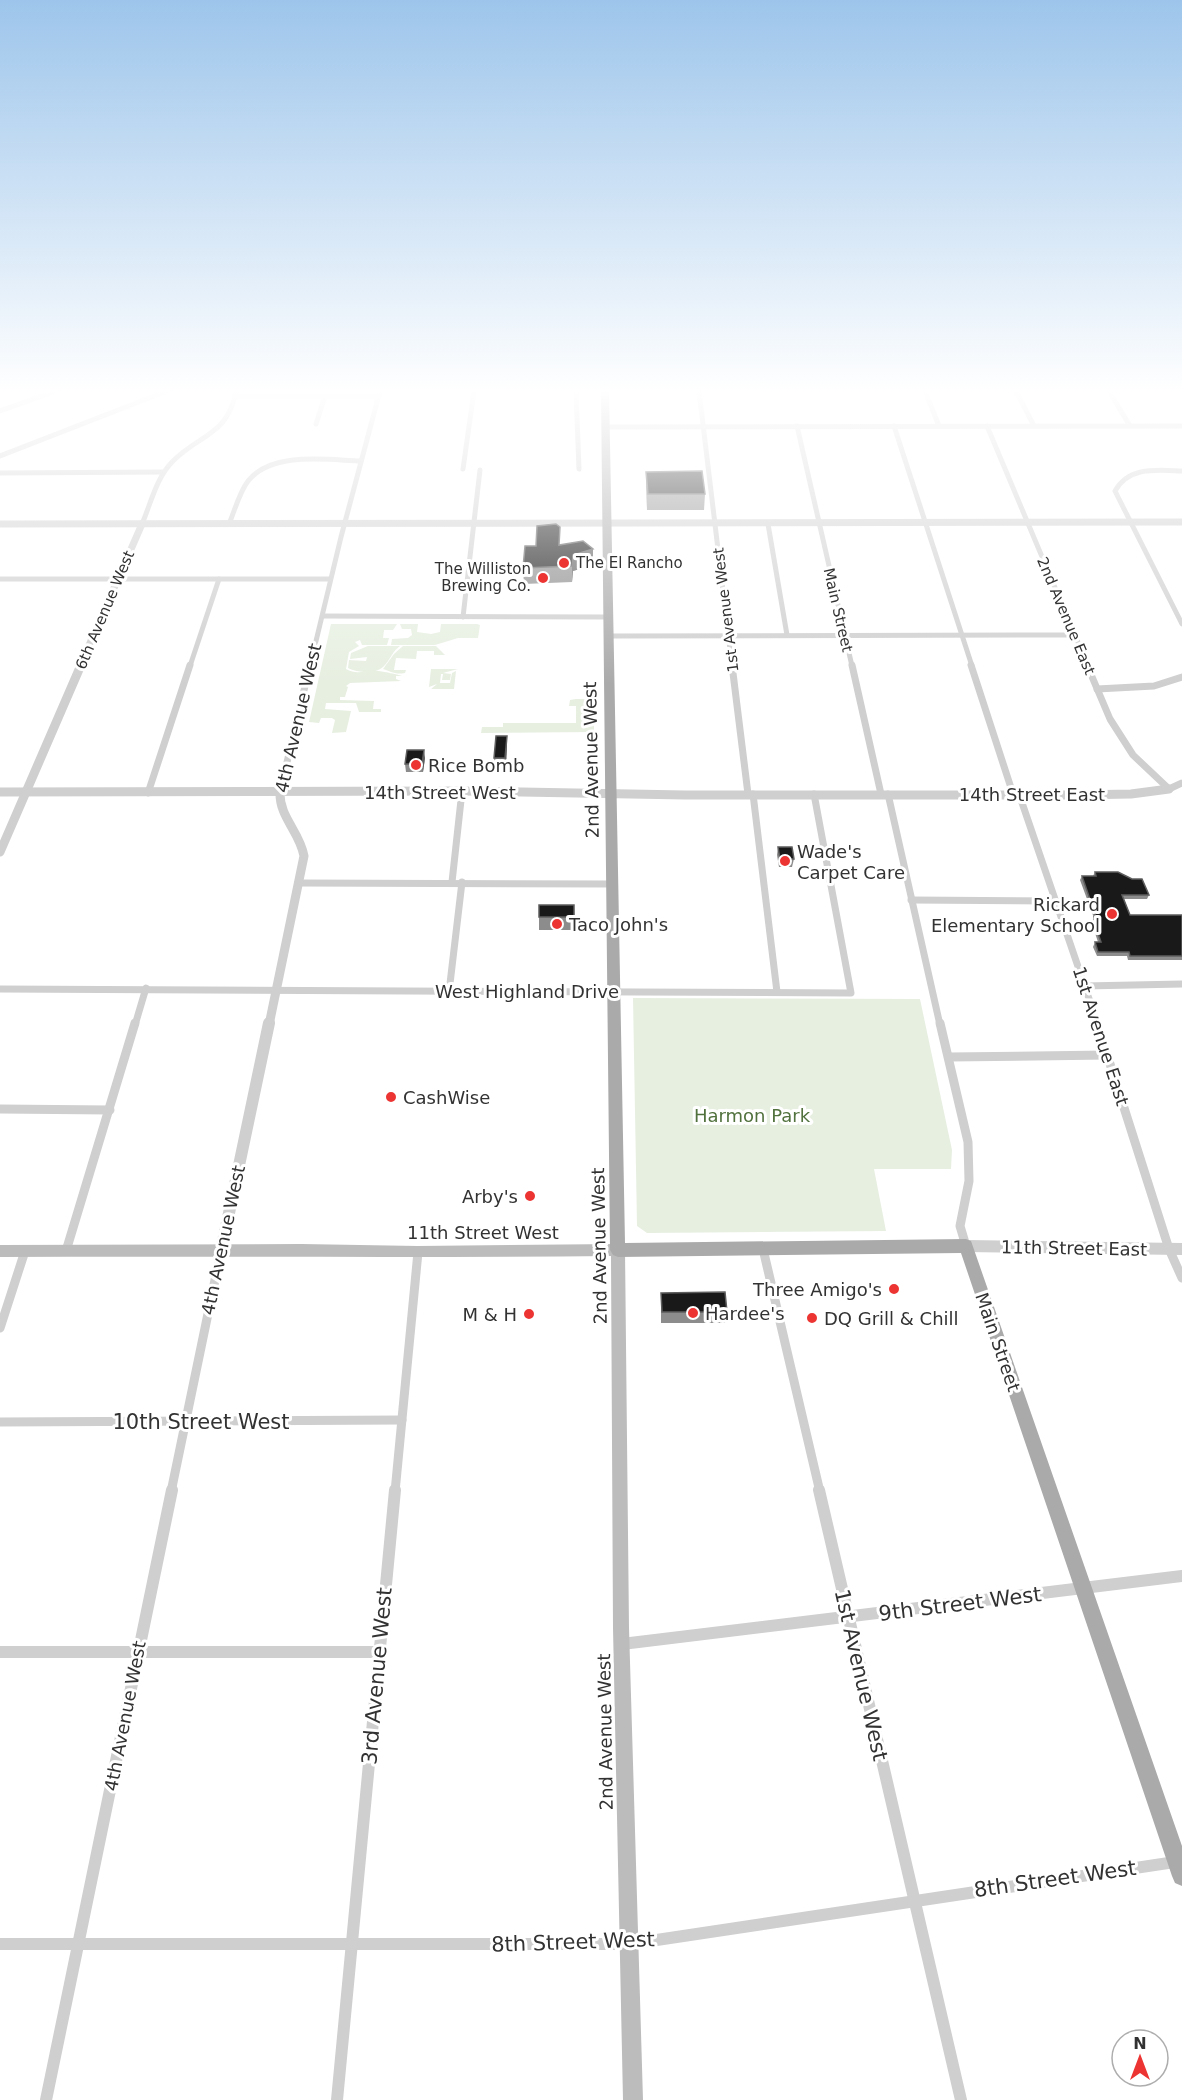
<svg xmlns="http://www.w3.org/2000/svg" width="1182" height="2100" viewBox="0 0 1182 2100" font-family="'DejaVu Sans',sans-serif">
<rect width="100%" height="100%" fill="#fff"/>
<g fill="#e7efe1">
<path d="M331,624h66l-4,6h-9l-1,8h6l-2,7h-25l-2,-5 -5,2 4,4 -10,6 -3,17c12,7 21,0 33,2 7,1 17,3 23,5h-6v3l5,2 -51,2 -4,3 2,1 -3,10h-5v3l34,1 -1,8h8v3h-22l-3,-9h-30l-1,6 26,2 -5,21 -14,1 3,-13 -3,-2h-11l-2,5 -10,-1z"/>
<path d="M400,624h18l-1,8 14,2 9,-2 1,-8h36l3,1 -2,13h-20l-23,7h-44l1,-6 16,-1 4,-3 -1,-6h-9z"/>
<path d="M368,646h32c-8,6 -9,12 -15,19 -8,10 -27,8 -37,3l1,-8 17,1 1,-4 -17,2 1,-6z"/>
<path d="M403,646h33l9,9h-11v-4h-17l-1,8 -20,-1 -2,12h12l-1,3c-11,2 -14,-2 -22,-4l11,-15z"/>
<path d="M431,669h27l-15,4 8,1 -1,6h-8l1,-6h-2l-1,9h10l2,-10 4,-2 -2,18h-23l6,-5 -8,3z"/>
<path d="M576,699h18v33l-113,1 1,-6h21v-4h73v-17h-7l1,-6z"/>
<path d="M633,998l287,1 32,151 -1,19h-77l12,62 -239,2 -10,-7z"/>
</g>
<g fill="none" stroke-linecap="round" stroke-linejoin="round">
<g stroke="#cfcfcf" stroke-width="5">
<path d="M576,391l3,78"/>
<path d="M699,391l33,275"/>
<path d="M925,391l14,35"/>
<path d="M1016,391l18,35"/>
<path d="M1109,391l21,35"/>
<path d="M236,396h143"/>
<path d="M0,411l56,-20"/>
<path d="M316,424l9,-28"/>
<path d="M797,426l55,240"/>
<path d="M894,426l78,240"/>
<path d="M987,426l101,240"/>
<path d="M606,427l576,-1"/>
<path d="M0,456l167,-65"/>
<path d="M463,469l11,-78"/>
<path d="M1182,471c-25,-1 -53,-5 -67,20l67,133"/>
<path d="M0,473l164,-1"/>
<path d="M142,524c9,-21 14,-46 31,-63 27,-27 55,-26 63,-70"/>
<path d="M229,524c6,-14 10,-31 19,-43 24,-30 79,-21 113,-20"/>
<path d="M768,524l19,111"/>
<path d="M0,579h330"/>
<path d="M323,616l286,1"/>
<path d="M463,617l17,-147"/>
<path d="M608,636l465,-1"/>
<path d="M190,666l29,-87"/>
<path d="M310,666l31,-129 39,-146"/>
</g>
<g stroke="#cfcfcf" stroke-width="7">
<path d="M732,665l16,129"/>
<path d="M852,665l29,129"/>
<path d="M971,665l42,129"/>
<path d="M1087,665l23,54 23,36 36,34 13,-6"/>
<path d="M1097,689l57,-3 28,-9"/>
<path d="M280,792l30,-127"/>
<path d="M148,793l42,-128"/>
<path d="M753,794l24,198"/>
<path d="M888,794l52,231"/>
<path d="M1019,794l79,231"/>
<path d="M452,882l10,-91"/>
<path d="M298,883l314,1"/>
<path d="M911,900l145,1"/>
<path d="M1084,986l98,-2"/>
<path d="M0,989l851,4 -37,-199"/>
<path d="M449,992l13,-110"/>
<path d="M135,1025l11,-37"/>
</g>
<g stroke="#cfcfcf" stroke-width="9">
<path d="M940,1023l28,119 1,39 -9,45 6,20"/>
<path d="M1097,1023l72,226 13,29"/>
<path d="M949,1057l159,-2"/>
<path d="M0,1109l110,1"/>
<path d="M763,1249l57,243"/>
<path d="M66,1251l69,-228"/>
<path d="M0,1328l25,-77"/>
<path d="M0,1422l402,-2"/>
<path d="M171,1492l50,-241"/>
<path d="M395,1492l23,-240"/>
</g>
<g stroke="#cfcfcf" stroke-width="12">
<path d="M819,1490l142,610"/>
<path d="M622,1644l560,-68"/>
<path d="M0,1652h378"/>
<path d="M0,1944h630l552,-83"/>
<path d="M46,2100l126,-610"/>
<path d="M337,2100l58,-610"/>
</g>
<g stroke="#cfcfcf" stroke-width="7">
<path d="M0,524l1182,-2"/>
<path d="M80,666l62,-142"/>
</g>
<g stroke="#cfcfcf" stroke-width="9">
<path d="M0,792l462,-1 223,4h391l55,-1 38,-5"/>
<path d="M0,852l81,-187"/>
<path d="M269,1025l35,-169c-4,-24 -25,-39 -24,-64"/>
</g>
<g stroke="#cfcfcf" stroke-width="12">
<path d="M966,1246l216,3"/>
<path d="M221,1251l48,-228"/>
</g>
<path fill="#bcbcbc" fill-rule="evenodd" d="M301,1244l117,2 200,-2 5,2 2,4 4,378 14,472h-20l-10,-472 -2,-372c-203,2 -407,0 -611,1v-12z"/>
<path fill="#aaa" fill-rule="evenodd" d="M601,391h8l16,852 341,-4 5,2 211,605v40l-7,-3 -3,-7 -211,-623 -343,4 -5,-2 -3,-5z"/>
</g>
<g fill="#8c8c8c">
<path d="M646,472l59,22 -1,16h-57l-1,-22z"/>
<path d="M593,565l-20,6 -1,11 -48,2 -1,-16z"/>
<path d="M507,736v8l-1,22h-11l-1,-8z"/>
<path d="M425,758l-2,14h-17l-1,-8z"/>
<path d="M778,847l16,12 -2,8h-13l-2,-12z"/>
<path d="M1095,872l54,23 -2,4h-23l6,16h52v45h-54l-1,-4h-30l-4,-9 2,-5h3l-4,-12 -2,-9 2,-3 -14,-38 2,-4h11z"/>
<path d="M574,905l1,25h-36v-13z"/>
<path d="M661,1293l66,19 -2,11h-64z"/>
</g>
<g fill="#5e5e5e">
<path d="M593,549v16l-20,6 -1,11v-16l1,-11z"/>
<path d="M507,736v8l-1,22 -1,-8z"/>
<path d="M424,750l1,8 -2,14 -1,-8z"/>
</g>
<g fill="#191919" stroke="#5e5e5e" stroke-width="1.5">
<path d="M702,471l3,23h-57l-2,-22z"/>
<path d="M556,524l4,3 -1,18 24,-4 10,8 -20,6 -1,11 -49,2 2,-22h11l1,-20z"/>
<path d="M496,736h11l-2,22h-11z"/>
<path d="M407,750h17l-2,14h-17z"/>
<path d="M778,847h14l2,12h-14z"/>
<path d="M1095,872h23l14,7h10l7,16h-27l8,20h52v41h-52l-1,-4h-31l-3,-10h6l-6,-17 -1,-8h2l-14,-41h14z"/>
<rect x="539" y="905" width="35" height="12"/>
<path d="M725,1292l2,20h-65l-1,-19z"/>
</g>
<linearGradient id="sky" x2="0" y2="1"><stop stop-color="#9dc5eb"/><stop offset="0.57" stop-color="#fff"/><stop offset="1" stop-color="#fff" stop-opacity="0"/></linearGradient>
<rect width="1182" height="685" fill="url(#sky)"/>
<g fill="#ec3432" stroke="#fff" stroke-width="2">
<circle cx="564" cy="563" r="6"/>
<circle cx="543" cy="578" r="6"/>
<circle cx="416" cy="765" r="6"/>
<circle cx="785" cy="861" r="6"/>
<circle cx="1112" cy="914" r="6"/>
<circle cx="557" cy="924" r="6"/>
<circle cx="391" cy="1097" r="6"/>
<circle cx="530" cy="1196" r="6"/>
<circle cx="894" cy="1289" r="6"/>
<circle cx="693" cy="1313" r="6"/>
<circle cx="529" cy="1314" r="6"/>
<circle cx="812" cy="1318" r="6"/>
</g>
<g text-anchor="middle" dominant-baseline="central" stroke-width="6" stroke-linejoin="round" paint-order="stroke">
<g font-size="15" fill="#323232" stroke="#fff" text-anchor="start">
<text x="576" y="563">The El Rancho</text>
<text x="531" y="569" text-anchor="end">The Williston<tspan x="531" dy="17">Brewing Co.</tspan></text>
</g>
<g font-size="15" fill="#323232" stroke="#fff">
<text transform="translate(105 610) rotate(-67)">6th Avenue West</text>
<text transform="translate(726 610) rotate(-97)">1st Avenue West</text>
<text transform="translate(838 610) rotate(77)">Main Street</text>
<text transform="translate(1066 616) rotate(67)">2nd Avenue East</text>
</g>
<g font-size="18" fill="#323232" stroke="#fff">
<text transform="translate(298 718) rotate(-77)">4th Avenue West</text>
<text transform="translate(591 760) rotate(-91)">2nd Avenue West</text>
<text x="440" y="792">14th Street West</text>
<text x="1032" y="794">14th Street East</text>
<text x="527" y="991">West Highland Drive</text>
<text transform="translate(1101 1036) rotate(72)">1st Avenue East</text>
<text x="483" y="1232">11th Street West</text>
<text transform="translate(223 1240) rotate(-78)">4th Avenue West</text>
<text transform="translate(599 1246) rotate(-91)">2nd Avenue West</text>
<text transform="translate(1074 1248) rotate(1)">11th Street East</text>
<text transform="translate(998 1342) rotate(71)">Main Street</text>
<text transform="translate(125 1716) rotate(-79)">4th Avenue West</text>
<text transform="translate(605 1732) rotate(-91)">2nd Avenue West</text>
</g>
<g font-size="18" fill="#323232" stroke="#fff" text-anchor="start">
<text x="428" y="765">Rice Bomb</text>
<text x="797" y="851">Wade's<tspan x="797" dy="21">Carpet Care</tspan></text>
<text x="1100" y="904" text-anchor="end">Rickard<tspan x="1100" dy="21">Elementary School</tspan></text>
<text x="569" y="924">Taco John's</text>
<text x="403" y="1097">CashWise</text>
<text x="518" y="1196" text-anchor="end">Arby's</text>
<text x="882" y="1289" text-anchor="end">Three Amigo's</text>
<text x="705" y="1313">Hardee's</text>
<text x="517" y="1314" text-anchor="end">M &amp; H</text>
<text x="824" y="1318">DQ Grill &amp; Chill</text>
</g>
<g font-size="18" fill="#51713d" stroke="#fff">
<text x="752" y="1115">Harmon Park</text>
</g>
<g font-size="21" fill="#323232" stroke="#fff">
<text x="201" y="1422">10th Street West</text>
<text transform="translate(960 1604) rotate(-7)">9th Street West</text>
<text transform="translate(861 1675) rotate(77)">1st Avenue West</text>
<text transform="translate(377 1676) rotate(-85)">3rd Avenue West</text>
<text transform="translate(1055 1879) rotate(-8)">8th Street West</text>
<text transform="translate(573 1942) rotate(-2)">8th Street West</text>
</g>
</g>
<g transform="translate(1140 2058)"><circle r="28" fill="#ffffff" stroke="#adadad" stroke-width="1.5"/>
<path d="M0-4.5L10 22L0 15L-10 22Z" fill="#ec3432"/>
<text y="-9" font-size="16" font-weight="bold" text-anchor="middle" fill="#323232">N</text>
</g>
</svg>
